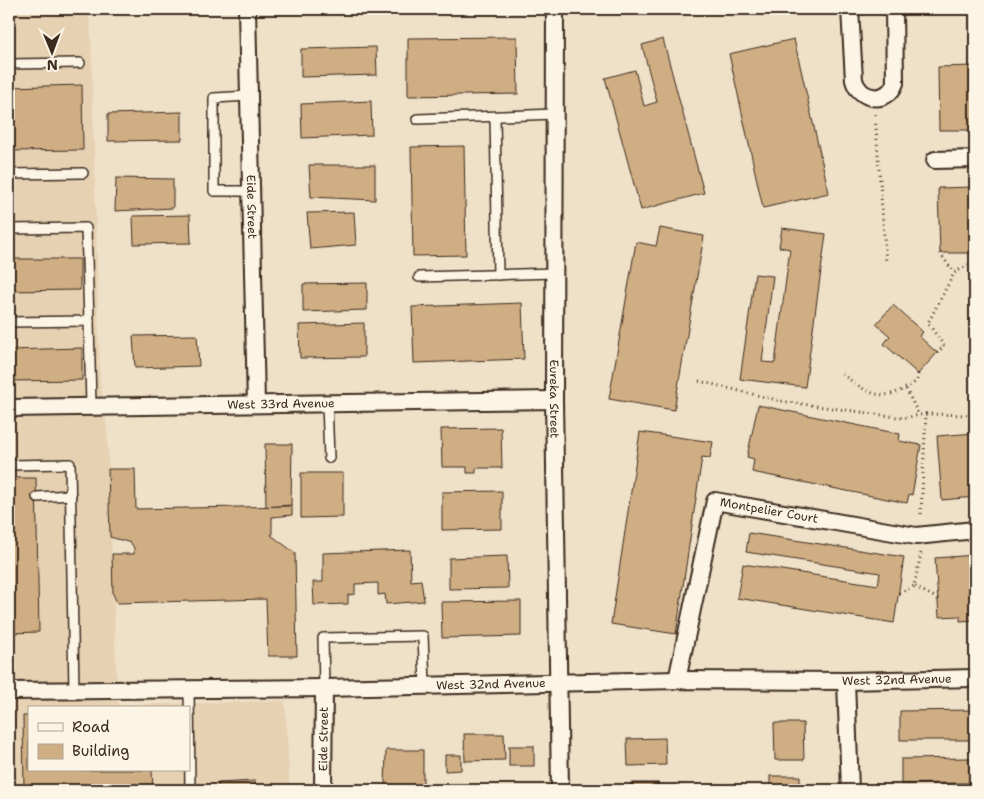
<svg xmlns="http://www.w3.org/2000/svg" width="984" height="799" viewBox="0 0 984 799" font-family="'Shantell Sans',sans-serif">
<rect width="100%" height="100%" fill="#efe0c8"/>
<filter id="ink" filterUnits="userSpaceOnUse"><feTurbulence type="fractalNoise" baseFrequency=".02" numOctaves="2"/><feDisplacementMap in="SourceGraphic" scale="10" xChannelSelector="R" yChannelSelector="G"/><feConvolveMatrix kernelMatrix="1 2 1 2 8 2 1 2 1" color-interpolation-filters="sRGB"/></filter>
<g filter="url(#ink)">
<path fill="#e6d1b3" fill-rule="evenodd" d="M9,9h79l3,24 9,349 7,47 9,237 3,39 166,-4 5,89h-281zM29,708h160v62h-160z"/>
<g fill="#d0ae83" stroke="#3b2a1e">
<path d="M517,37l1,57 -110,2v-58z"/>
<path d="M663,39l41,154 -63,17 -36,-132 30,-8 9,36 13,-4 -15,-57z"/>
<path d="M794,39l35,154 -66,15 -34,-154z"/>
<path d="M376,47l1,28 -76,2v-28z"/>
<path d="M975,66v64h-36l-1,-63z"/>
<path d="M82,85l1,65 -74,1v-64z"/>
<path d="M371,101l1,34 -70,3 -1,-34z"/>
<path d="M182,112v28l-74,1v-27z"/>
<path d="M464,146l2,109 -53,1 -2,-109z"/>
<path d="M309,165h66v35l-64,-3z"/>
<path d="M116,178l57,1v29l-58,3z"/>
<path d="M975,187v66h-35l-2,-65z"/>
<path d="M354,212l2,33 -46,4 -3,-36z"/>
<path d="M190,215l1,28 -57,1 -1,-28z"/>
<path d="M660,228l44,8 -30,174 -65,-11 27,-157 20,4z"/>
<path d="M782,228l44,6 -21,153 -65,-8 15,-105 18,2 -11,86 13,1 15,-114 -11,-2z"/>
<path d="M9,259h71v31l-71,1z"/>
<path d="M367,283v27l-64,2v-28z"/>
<path d="M522,303l2,56 -110,4 -2,-56z"/>
<path d="M893,305l30,27 -4,4 18,17 -19,21 -34,-30 6,-8 -14,-12z"/>
<path d="M364,323v34l-64,1 -1,-33z"/>
<path d="M197,335l2,31 -64,2 -2,-32z"/>
<path d="M82,348v32l-73,1v-31z"/>
<path d="M758,405l142,29 -1,7 22,4 -9,50 -3,-1 -2,9 -155,-31 2,-13 -7,-2z"/>
<path d="M501,428l1,40h-26v5h-9v-6h-25l-1,-38z"/>
<path d="M640,432l73,10 -3,16 -8,-1 -26,177 -65,-10z"/>
<path d="M975,433v64l-33,3 -5,-64z"/>
<path d="M265,444h27l-1,61 -25,2z"/>
<path d="M108,469h27l1,40 156,-3v9l-20,2v18h-1l24,18 2,103h-29l-2,-57 -149,4 -4,-9 -1,-40h22v-6l-3,-5 -21,-6z"/>
<path d="M301,473h42v44l-42,1z"/>
<path d="M9,478h27l3,154 -30,1z"/>
<path d="M502,491v38l-60,1v-38z"/>
<path d="M749,533l155,24 -10,66 -157,-25 6,-34 135,21 2,-12 -134,-21z"/>
<path d="M410,550l1,31 10,-1 3,21 -38,3 -1,-10 -7,1v-12l-23,1v10l-7,1v9l-34,1 -1,-23h10v-29z"/>
<path d="M975,555v65l-15,1v-5l-21,1 -4,-59z"/>
<path d="M507,556l1,32 -59,1v-31z"/>
<path d="M521,601v35l-79,2 -1,-36z"/>
<path d="M975,710v30h-75v-29z"/>
<path d="M23,716h6v54h123l1,20h-129z"/>
<path d="M774,723h29l1,37h-29z"/>
<path d="M464,734h40l1,26 -40,1z"/>
<path d="M665,738l1,27 -38,1 -1,-27z"/>
<rect x="509" y="746" width="25" height="20"/>
<path d="M386,750h37v40h-38z"/>
<path d="M445,755h16v15l-16,1z"/>
<path d="M969,758v25l-68,1v-25z"/>
<rect x="770" y="776" width="30" height="14"/>
<path d="M255,781v9h-37v-7z"/>
<rect x="631" y="783" width="27" height="7"/>
</g>
<g fill="none" stroke-linecap="round" stroke-linejoin="round">
<g stroke="#3b2a1e" stroke-width="12">
<g id="lane">
<path d="M9,64l71,-1"/>
<path d="M249,96l-35,2v93h37"/>
<path d="M495,117l3,158"/>
<path d="M417,119l138,-5"/>
<path d="M9,174l74,-1"/>
<path d="M9,229l77,-1 3,93 -80,1"/>
<path d="M419,277l136,-4"/>
<path d="M89,321l2,85"/>
<path d="M327,403l2,55"/>
<path d="M9,465l61,-1 4,226"/>
<path d="M37,497l34,-2"/>
<path d="M189,688l1,102"/>
<path d="M324,688l-1,-50 100,-2 2,48"/>
</g>
</g>
<g stroke="#3b2a1e" stroke-width="20">
<g id="street">
<path id="s1" d="M247,9l9,395"/>
<path id="s2" d="M555,9l-1,391 6,390"/>
<path d="M850,9l4,71c5,20 33,25 41,3l-1,-74"/>
<path d="M935,160l40,-1"/>
<path id="s3" d="M9,408l545,-8"/>
<path id="s4" d="M677,680l38,-179 201,35 59,-6"/>
<path d="M846,681l4,109"/>
<path id="s5" d="M9,691l315,-3 353,-8 169,1 129,-3"/>
<path id="s6" d="M323,790l1,-102"/>
</g>
</g>
<g stroke="#3b2a1e" stroke-width="3" stroke-dasharray="1 4" stroke-linecap="butt">
<path d="M875,114l11,149"/>
<path d="M940,253l14,20"/>
<path d="M937,353l7,-7 -16,-23 26,-50 21,-12"/>
<path d="M842,374c30,22 41,30 75,7l1,-7"/>
<path d="M699,381l82,20 123,17 22,-4"/>
<path d="M906,389l13,26"/>
<path d="M921,514l5,-100 49,1"/>
<path d="M921,553l-7,33 24,13"/>
<path d="M899,593l15,-7"/>
</g>
<use href="#lane" stroke="#fcf5e5" stroke-width="9"/>
<use href="#street" stroke="#fcf5e5" stroke-width="16"/>
</g>
</g>
<g text-anchor="middle" dominant-baseline="central" stroke-width="4" stroke-linejoin="round" paint-order="stroke">
<g font-size="12" fill="#3b2a1e" stroke="#fcf5e5">
<text stroke="none"><textPath href="#s1" startOffset="198">Eide Street</textPath></text>
<text stroke="none"><textPath href="#s2" startOffset="390">Eureka Street</textPath></text>
<text stroke="none"><textPath href="#s3" startOffset="272">West 33rd Avenue</textPath></text>
<text stroke="none"><textPath href="#s4" startOffset="238">Montpelier Court</textPath></text>
<text stroke="none"><textPath href="#s5" startOffset="888">West 32nd Avenue</textPath></text>
<text stroke="none"><textPath href="#s5" startOffset="482">West 32nd Avenue</textPath></text>
<text stroke="none"><textPath href="#s6" startOffset="51">Eide Street</textPath></text>
</g>
</g>
<rect width="984" height="799" fill="none" stroke="#fcf5e5" stroke-width="30"/>
<rect x="15" y="15" width="954" height="769" fill="none" stroke="#3b2a1e" stroke-width="2" filter="url(#ink)"/>
<rect x="28" y="706" width="162" height="65" fill="#fcf5e5" stroke="#afa495"/>
<rect x="38" y="723" width="25" height="8" fill="#fcf5e5" stroke="#afa495"/>
<text x="72" y="732" font-size="15" fill="#3b2a1e">Road</text>
<rect x="38" y="744" width="25" height="15" fill="#d0ae83" stroke="#afa495"/>
<text x="72" y="756" font-size="15" fill="#3b2a1e">Building</text>
<g transform="translate(52 52) rotate(179)" stroke="#fcf5e5" stroke-width="4" paint-order="stroke">
<path d="M0-4L9 19L0 12L-9 19Z" fill="#3b2a1e"/>
<text y="-8" font-size="14" font-weight="bold" text-anchor="middle" fill="#3b2a1e">N</text>
</g>
</svg>
